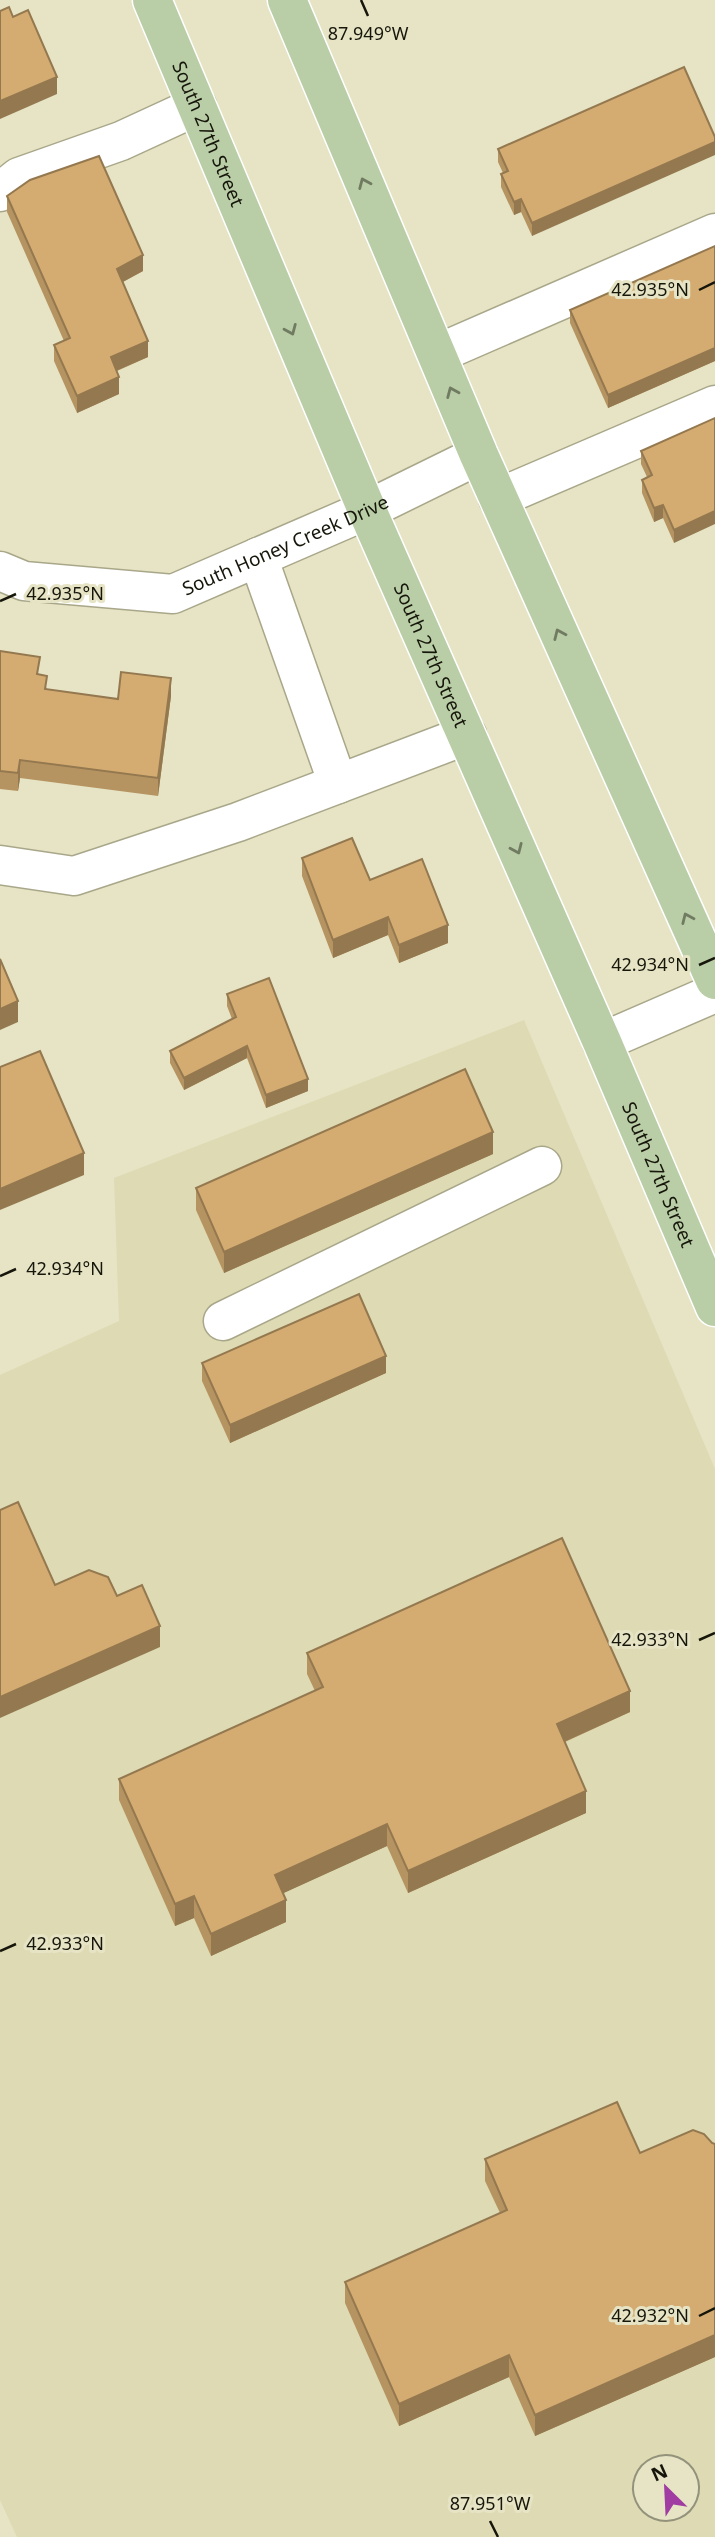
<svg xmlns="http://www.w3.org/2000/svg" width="715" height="2537" viewBox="0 0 715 2537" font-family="'Noto Sans',sans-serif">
<rect width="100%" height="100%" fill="#e6e4c5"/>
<path fill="#dddab4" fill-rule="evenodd" d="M524,1020l191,449v1068h-698l-17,-37v-1125l119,-54 -5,-143zM645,2467h42v42h-42z"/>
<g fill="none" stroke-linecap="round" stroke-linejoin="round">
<g stroke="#a9a789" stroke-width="41">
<g id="minor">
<path d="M0,192l19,-15 102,-36 76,-35"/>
<path d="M437,354l278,-121"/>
<path d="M498,498l217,-93"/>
<path d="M258,557l80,227"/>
<path id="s1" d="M0,571l24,10 149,13 194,-84 112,-55"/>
<path d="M0,865l74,11 164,-54 229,-87"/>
<path d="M602,1042l113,-49"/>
<path d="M223,1321l319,-155"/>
</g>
</g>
<g stroke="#fff" stroke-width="41">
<g id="major">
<path id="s2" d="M152,0l215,510 235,532 113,265"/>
<path d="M287,0l192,455 236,525"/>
</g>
</g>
<use href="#minor" stroke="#fff" stroke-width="38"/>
<use href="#major" stroke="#b9cea7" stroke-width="38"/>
</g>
<g fill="#b69461">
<path d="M684,67l-152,169 -11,-24 -7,3 -13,-28v-13l2,-1 -5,-11v-13z"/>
<path d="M7,196l136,75 -20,11 25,75 -31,14 2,23 -42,19 -23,-52v-16l10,-4 -57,-129z"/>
<path d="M715,246v115l-107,47 -38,-85v-13z"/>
<path d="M715,418l-41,125 -11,-25 -9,4 -12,-29v-13l5,-3 -6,-13v-13z"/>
<path d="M0,651l40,24 7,14 71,10 53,-3 -13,100 -138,-18 -2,13 -18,-2z"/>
<path d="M302,858l68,22 78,63 -49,20 -11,-28 -55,23 -31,-82z"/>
<path d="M227,994l81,97 -42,17 -19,-50 -63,32 -14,-27v-12l62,-32 -5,-13z"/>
<path d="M493,1154l-269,119 -28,-63v-22z"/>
<path d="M202,1363l184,10 -156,70 -28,-62z"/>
<path d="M307,1653l323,59 -65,30 21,71 -178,80 -21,-47 -104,47 3,29 -75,34 -17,-38 -19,8 -56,-126v-21l196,-88 -8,-17z"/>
<path d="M712,2143l3,1v213l-180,79 -26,-59 -110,49 -54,-123v-21l155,-69 -15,-32v-22l155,-6z"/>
</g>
<g fill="#94784f">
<path d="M57,77v17l-57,25v-18z"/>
<path d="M715,142v13l-183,81v-13z"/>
<path d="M521,199v13l-7,3v-13z"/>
<path d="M143,255v16l-26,14v-16z"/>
<path d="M148,341v16l-37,16v-16z"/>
<path d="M715,348v13l-107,47v-13z"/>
<path d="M119,377v17l-42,19v-17z"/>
<path d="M663,505v13l-9,4v-14z"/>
<path d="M715,511v13l-41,19v-13z"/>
<path d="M171,678v18l-13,100v-18z"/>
<path d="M20,760v18l-2,13v-18z"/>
<path d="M388,917v18l-55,23v-18z"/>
<path d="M448,925v18l-49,20v-18z"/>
<path d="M18,1001v21l-18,8v-21z"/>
<path d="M247,1046v12l-63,32v-12z"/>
<path d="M308,1079v12l-42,17v-13z"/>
<path d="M493,1132v22l-269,119v-21z"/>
<path d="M84,1153v22l-84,35v-21z"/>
<path d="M386,1356v17l-156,70v-18z"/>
<path d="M160,1626v21l-160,71v-21z"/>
<path d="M630,1691v21l-73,33v-21z"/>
<path d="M586,1791v22l-178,80v-22z"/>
<path d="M387,1824v22l-112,51v-22z"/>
<path d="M194,1896v22l-19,8v-22z"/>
<path d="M286,1900v22l-75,34v-22z"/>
<path d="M715,2335v22l-180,79v-21z"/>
<path d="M509,2355v22l-110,49v-22z"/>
</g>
<g fill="#d4ac71" stroke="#94784f" stroke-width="2">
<path d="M9,7l4,10 15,-7 29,67 -57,24v-90z"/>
<path d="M684,67l31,70v5l-183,81 -11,-24 -7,3 -13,-28 7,-3 -10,-22z"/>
<path d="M99,156l44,99 -26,14 31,72 -37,16 8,20 -42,19 -23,-51 16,-7 -63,-142 23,-16z"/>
<path d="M715,246v102l-107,47 -38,-85z"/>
<path d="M715,418v93l-41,19 -11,-25 -9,3 -12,-28 10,-5 -11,-24z"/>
<path d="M0,651l40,6 -3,17 10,2 -2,13 73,10 3,-27 50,6 -13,100 -138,-18 -2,13 -18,-2z"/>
<path d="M352,838l18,42 52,-21 26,66 -49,20 -11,-28 -55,23 -31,-82z"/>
<path d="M0,959l18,42 -18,8z"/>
<path d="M269,978l39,101 -42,16 -19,-49 -63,32 -14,-27 66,-34 -9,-23z"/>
<path d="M40,1051l44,102 -84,36v-122z"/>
<path d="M465,1069l28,63 -269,120 -28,-64z"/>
<path d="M359,1294l27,62 -156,69 -28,-62z"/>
<path d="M18,1502l37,83 34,-15 19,7 9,19 25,-11 18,41 -160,71v-187z"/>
<path d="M562,1538l68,153 -73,33 29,67 -178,80 -21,-47 -112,51 11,25 -75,34 -17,-38 -19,8 -56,-125 204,-92 -16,-34z"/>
<path d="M617,2102l23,51 53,-23 11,4 8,9 3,1v191l-180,80 -26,-60 -110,49 -54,-122 162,-72 -22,-51z"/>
</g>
<defs><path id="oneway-chevron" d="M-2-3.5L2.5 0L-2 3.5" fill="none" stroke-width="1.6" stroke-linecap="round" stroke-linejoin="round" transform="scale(1.75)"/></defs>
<g stroke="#707b61">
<use href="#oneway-chevron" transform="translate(364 183) rotate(-113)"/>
<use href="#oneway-chevron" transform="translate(291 330) rotate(67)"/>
<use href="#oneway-chevron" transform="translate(452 392) rotate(-113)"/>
<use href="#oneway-chevron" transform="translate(559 634) rotate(-114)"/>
<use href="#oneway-chevron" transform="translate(517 849) rotate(66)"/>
<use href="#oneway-chevron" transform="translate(687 918) rotate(-114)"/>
</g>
<path fill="none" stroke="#17160b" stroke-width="2.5" d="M361,0l7,16M699,290l16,-8M0,601l16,-7M699,965l16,-7M0,1276l16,-7M699,1640l16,-7M0,1951l16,-7M699,2316l16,-8M490,2521l8,16"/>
<g text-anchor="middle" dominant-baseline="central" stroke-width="6" stroke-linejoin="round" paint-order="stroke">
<g font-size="19" fill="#17160b" stroke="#e6e4c5">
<text stroke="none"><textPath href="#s2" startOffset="145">South 27th Street</textPath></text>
<text stroke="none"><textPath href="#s1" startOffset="298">South Honey Creek Drive</textPath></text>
<text stroke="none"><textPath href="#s2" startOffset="712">South 27th Street</textPath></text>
<text stroke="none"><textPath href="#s2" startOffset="1279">South 27th Street</textPath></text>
</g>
</g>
<g font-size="18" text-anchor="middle" fill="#17160b" stroke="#e6e4c5" stroke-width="6" stroke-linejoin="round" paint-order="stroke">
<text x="368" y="40">87.949°W</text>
<text x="650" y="296">42.935°N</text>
<text x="65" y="600">42.935°N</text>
<text x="650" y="971">42.934°N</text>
<text x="65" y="1275">42.934°N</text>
<text x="650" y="1646">42.933°N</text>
<text x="65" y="1950">42.933°N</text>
<text x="650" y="2322">42.932°N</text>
<text x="490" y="2510">87.951°W</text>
</g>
<g transform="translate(666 2488) rotate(336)"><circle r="33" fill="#e6e4c5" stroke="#93927b" stroke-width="2"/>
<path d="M0-5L12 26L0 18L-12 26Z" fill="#a03ca2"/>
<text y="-10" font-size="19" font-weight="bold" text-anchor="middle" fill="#17160b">N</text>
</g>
</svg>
